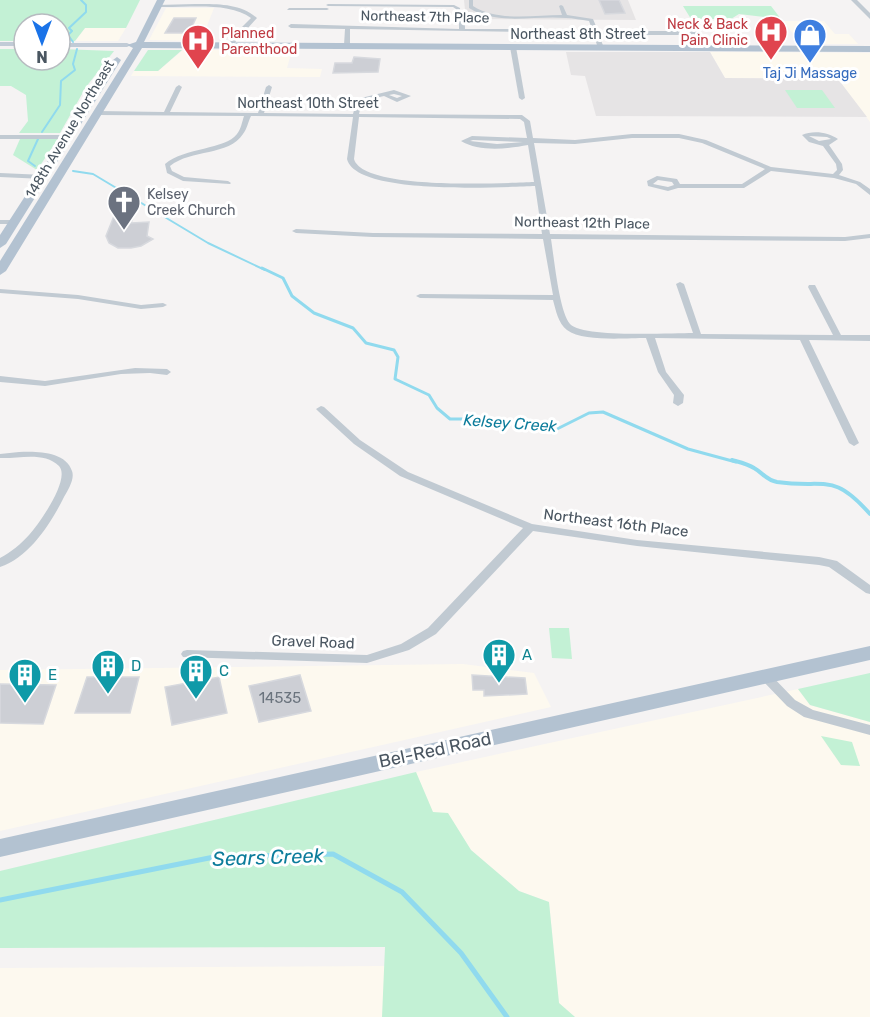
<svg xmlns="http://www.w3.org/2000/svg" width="870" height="1017" viewBox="0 0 870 1017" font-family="Rubik,sans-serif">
<rect width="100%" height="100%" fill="#f5f3f3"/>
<g fill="#fdf9ef">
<path d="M166,8h48l-7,18h-9l-6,15 -43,-1z"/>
<path d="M783,21h41l11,13h14l9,10h-57z"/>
<path d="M85,28h41l-8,13h-43z"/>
<path d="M183,50h109l-5,18 35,1 -2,8 -189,-1 3,-5h24z"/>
<path d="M710,52l160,1v69l-32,-43 -113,-1z"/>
<path d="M463,664l71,9 17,34 -551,124v-161z"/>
<path d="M798,689l12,16 60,17v295h-295l-16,-14 -10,-101 -30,-11 -48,-41 -23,-36 -15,-1 -17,-41z"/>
<path d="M385,966l-2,51h-383v-49z"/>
</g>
<g fill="#e6e4e5">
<path d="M464,0h164l8,20 -170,-1z"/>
<path d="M566,52h144l15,26 113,1 29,38 -271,-1 -11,-40 -14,-1z"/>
</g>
<g fill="#c3f1d5">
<path d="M0,0h140l-14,28h-41l-10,13h-15v-17h-36v17h-24z"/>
<path d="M683,6h88l10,13 -42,-5 -8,5h-40z"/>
<path d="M0,49h24v11h36v-11l54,2 -28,36 -26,46h-41l9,-12 -2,-26 -15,-9h-11z"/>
<path d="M148,50h34l-24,21h-24z"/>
<path d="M785,90h37l13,18h-38z"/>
<path d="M20,139h38l-21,31 -24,-15z"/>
<path d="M549,628h20l3,31 -20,-1z"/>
<path d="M870,673v49l-60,-17 -12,-16z"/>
<path d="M821,736l31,6 8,24 -19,-1z"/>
<path d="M416,772l17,40 15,1 23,37 48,41 30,11 10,101 16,14h-193l3,-70 -385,1v-77z"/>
</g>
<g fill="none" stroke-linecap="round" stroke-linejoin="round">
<g stroke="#90daee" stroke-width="2">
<path d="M73,42l-5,-7 4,-4 -3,-3 17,-16v-7l-5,-5"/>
<path d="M42,132l18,-27 1,-24 14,-11 -2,-6 4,-15"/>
<path d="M35,166l-7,-5 10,-22"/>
<path d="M73,171l20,3 115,69 57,27"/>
</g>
<path stroke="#90daee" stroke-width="3" d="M262,268l21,10 9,18 22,17 39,15 13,15 28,7 4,7 -3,22 34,16 8,13 13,11h39l68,10 32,-16 14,-1 85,37 48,13"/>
<path stroke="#90daee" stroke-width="4" d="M732,460c7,2 16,4 22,8 9,5 12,12 23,14 49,7 55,-11 93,32"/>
<path stroke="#90daee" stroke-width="5" d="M0,900l214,-43 119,-3 69,38 59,61 46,64"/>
</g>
<g fill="#cdcfd5" stroke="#d7d9de" stroke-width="1.5">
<path d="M599,0h20l6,13 -20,1z"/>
<path d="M174,18h22l-7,15h-24z"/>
<path d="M354,57l26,2 -2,13 -45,1 2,-10h17z"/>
<path d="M134,215l-3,8 18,-1 -2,14 6,3 -12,7 -10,2h-13l-9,-5 -3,-7 8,-20z"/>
<path d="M300,675l11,36 -52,11 -10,-36z"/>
<path d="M472,675l53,3 2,16 -43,2v-6h-11z"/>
<path d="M87,677h52l-9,36h-55z"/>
<path d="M219,677l8,36 -55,12 -7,-38z"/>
<path d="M0,684l56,1 -13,39 -43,-1z"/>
</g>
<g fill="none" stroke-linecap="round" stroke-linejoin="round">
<g fill="#c1cad2" fill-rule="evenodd">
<path d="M469,0h4v6c25,16 61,9 89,9l-3,-9 2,-1 2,1 4,9 26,4 5,12h98l3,2 -3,2h-97l5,13 -3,2 -3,-2 -5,-15 -243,-4v16l-3,2 -3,-2 1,-16 -54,-1 -3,-2 3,-2 168,5v-8l-4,-3 1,-9 -3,-2 -125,-1 -2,-1 2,-1 126,1 6,3 1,9 4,3v9h127l-3,-8c-8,-1 -16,-3 -23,-3 -32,-3 -68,8 -97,-10z"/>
<path d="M195,4c21,0 45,-1 62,14l-27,30 -3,-2 5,-9 19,-19c-22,-17 -66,-10 -93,-11l-2,-1 2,-1z"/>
<path d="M289,8h38l2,1 -2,1h-40z"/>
<path d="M513,45l3,2 9,51 -3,2 -3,-2 -9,-51z"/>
<path d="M179,85l3,2 -12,25 88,1 8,-26 3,-2 3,2 -8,26 89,1 4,-15 37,-9 17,6 -14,6 -13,-6 -22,5 -3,13 163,1 8,6 3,17 42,2 57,-6h47l27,6 65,27 62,7 4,-4 -1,-6 -13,-18 -14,-4 -7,-7c11,-5 26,-3 36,4l-9,6 13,19 1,6 -4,5 21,7 10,7v6l-14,-11 -22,-6 -63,-7 -27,17h-66l-10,3 -20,-5 -1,-5 10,-5 20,3 3,5h62l23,-15 -63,-26 -23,-5h-47l-57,6 -41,-1 16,91 295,3 25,-3v4l-25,3 -294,-2c3,18 8,72 19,85 13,14 101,9 123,9l-17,-49 4,-2 4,2 17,50 132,1 -25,-48 1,-2h6l26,50h29v6l-61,-1 50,103 -5,3 -5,-3 -49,-103 -145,-2 11,34 18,23 -1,8 -5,3 -5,-3 1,-8 -16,-23 -12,-34c-20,0 -63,4 -79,-8 -9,-7 -11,-19 -14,-30l-133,-2 -4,-2 4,-2 133,1 -10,-56 -170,-2 -77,-4 -4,-2 4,-2 77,4 169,1 -7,-48c-33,1 -179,10 -188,-27l6,-42 -102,-1c-3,6 -4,13 -8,18 -14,22 -52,15 -73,32l2,5 12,6 44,4 3,2 -1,1 -47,-3 -16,-8 -2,-9c20,-17 60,-14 72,-30 4,-5 5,-12 7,-18l-146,-1 -3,-2 3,-2 66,1 12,-25zM394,94l8,2 -5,2 -8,-3zM359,117l161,2 4,3 3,16 -55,-2 -11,5c18,11 46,8 67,4l6,37c-30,1 -171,9 -180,-23zM809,136l18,1 4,2 -12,2zM473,140l50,2 -26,2 -27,-3zM658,180l14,2 2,3 -6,2 -15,-3z"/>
<path d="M0,135h69l3,2 -3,2h-69z"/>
<path d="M0,173l44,2 3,2 -3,2 -44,-2z"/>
<path d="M0,220h14l4,2 -4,2h-14z"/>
<path d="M0,289l78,6 63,10 22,-2 4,2 -4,2 -22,2 -63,-10 -78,-6z"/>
<path d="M135,368l32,1 4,3 -4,3 -17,-2 -29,1 -76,12 -45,-4v-6l45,5z"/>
<path d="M321,406l3,1 36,33 48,32 124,52 105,16 182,17 18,4 33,24v9l-4,-1 -37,-26 -10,-2 -182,-19 -104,-15 -97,103 -27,16 -42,13 -184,-6 -2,-3 2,-3 4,-1 180,5 34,-11 27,-16 95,-100 -123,-52 -46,-32 -36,-33 -2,-2z"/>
<path d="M19,452c16,-1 47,-1 53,19 3,8 -4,19 -8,26 -13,26 -34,60 -64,70v-9c11,-6 21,-14 29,-23 10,-11 42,-56 30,-69 -15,-15 -41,-7 -59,-8v-4z"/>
<path d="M765,672l4,1 26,27 18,10 57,15v10l-66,-18 -17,-11 -26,-27 -2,-3 2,-3z"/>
</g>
<path fill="#c1cad2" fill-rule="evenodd" d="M851,0h6l13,13v6z"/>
<g fill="#c1cbd6" fill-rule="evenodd">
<rect x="0" y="42" width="24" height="4"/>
<path d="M60,43h67l4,2 -4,2h-67z"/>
</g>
<g fill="#b3c2d1" fill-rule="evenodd">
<path d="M157,0h8l-21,42 726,4v6l-728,-4 -136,223 -6,4v-14l133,-213 -6,-3 9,-3z"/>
<path d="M117,57l4,3 -115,184 -6,4v-13l113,-175z"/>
<path d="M870,646v14l-870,197v-18z"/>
</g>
</g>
<defs>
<g id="hospital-pin" transform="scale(1.725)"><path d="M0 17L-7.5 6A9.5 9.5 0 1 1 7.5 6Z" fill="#e0444e" stroke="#fff"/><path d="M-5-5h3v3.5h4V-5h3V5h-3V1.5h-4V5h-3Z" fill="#fff"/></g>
<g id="shop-pin" transform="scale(1.725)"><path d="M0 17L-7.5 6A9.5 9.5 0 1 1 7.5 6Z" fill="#3f7fe0" stroke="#fff"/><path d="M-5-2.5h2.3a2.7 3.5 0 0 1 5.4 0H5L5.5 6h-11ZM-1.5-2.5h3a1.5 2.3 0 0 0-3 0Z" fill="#fff"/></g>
<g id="church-pin" transform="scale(1.725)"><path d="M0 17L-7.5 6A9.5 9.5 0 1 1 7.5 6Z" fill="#6b7280" stroke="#fff"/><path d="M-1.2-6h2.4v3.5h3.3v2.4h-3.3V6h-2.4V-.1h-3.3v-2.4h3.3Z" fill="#fff"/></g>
<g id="building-pin" transform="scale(1.725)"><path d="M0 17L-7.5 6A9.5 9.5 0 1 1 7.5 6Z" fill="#0f9aa8" stroke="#fff"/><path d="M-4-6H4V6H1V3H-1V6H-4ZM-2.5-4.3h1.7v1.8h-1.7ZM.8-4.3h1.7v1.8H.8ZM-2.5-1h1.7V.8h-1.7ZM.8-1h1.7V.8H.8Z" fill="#fff"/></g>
</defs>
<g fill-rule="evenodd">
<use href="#hospital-pin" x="771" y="32"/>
<use href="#shop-pin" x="810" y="35"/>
<use href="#hospital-pin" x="198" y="41"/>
<use href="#church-pin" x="124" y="202"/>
<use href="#building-pin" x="499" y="655"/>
<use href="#building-pin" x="108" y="666"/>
<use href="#building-pin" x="196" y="671"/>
<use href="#building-pin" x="25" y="675"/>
</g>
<g text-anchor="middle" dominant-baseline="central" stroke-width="6" stroke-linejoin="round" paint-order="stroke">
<g font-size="14" fill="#4a5661" stroke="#fff">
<text transform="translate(425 17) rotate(1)">Northeast 7th Place</text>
<text x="578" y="34">Northeast 8th Street</text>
<text x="308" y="103">Northeast 10th Street</text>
<text transform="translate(70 129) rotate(-59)">148th Avenue Northeast</text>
<text transform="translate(582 223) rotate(1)">Northeast 12th Place</text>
</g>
<g font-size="14" fill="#be3a42" stroke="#fff" text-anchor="end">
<text x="748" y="24">Neck &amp; Back<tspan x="748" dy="16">Pain Clinic</tspan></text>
<text x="221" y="33" text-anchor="start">Planned<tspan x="221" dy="16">Parenthood</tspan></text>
</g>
<g font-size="14" fill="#366cbe" stroke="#fff">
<text x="810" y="73">Taj Ji Massage</text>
</g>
<g font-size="14" fill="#5b616d" stroke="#fff" text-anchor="start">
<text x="147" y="194">Kelsey<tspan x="147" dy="16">Creek Church</tspan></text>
</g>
<g font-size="15" fill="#4a5661" stroke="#fff">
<text transform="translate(616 523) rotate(7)">Northeast 16th Place</text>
<text transform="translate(313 642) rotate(2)">Gravel Road</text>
</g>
<g font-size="15" fill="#0d838f" stroke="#fff" text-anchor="start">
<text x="522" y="655">A</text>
<text x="131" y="666">D</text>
<text x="219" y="671">C</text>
<text x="48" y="675">E</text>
</g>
<g font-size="15" fill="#6b747e">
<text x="280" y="698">14535</text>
</g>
<g font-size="16" font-style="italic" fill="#0c7c9b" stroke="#fff">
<text transform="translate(510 423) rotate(4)">Kelsey Creek</text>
</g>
<g font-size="18" fill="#4a5661" stroke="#fff">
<text transform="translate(435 750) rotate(-12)">Bel-Red Road</text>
</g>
<g font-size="20" font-style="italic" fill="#0c7c9b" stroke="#fff">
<text transform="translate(268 857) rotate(-2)">Sears Creek</text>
</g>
</g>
<g transform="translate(42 42) rotate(180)"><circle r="28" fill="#ffffff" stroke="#b7bbc0" stroke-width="1.5"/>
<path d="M0-4.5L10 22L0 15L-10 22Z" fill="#1a73e8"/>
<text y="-9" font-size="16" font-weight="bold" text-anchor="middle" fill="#4a5661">N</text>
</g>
</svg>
